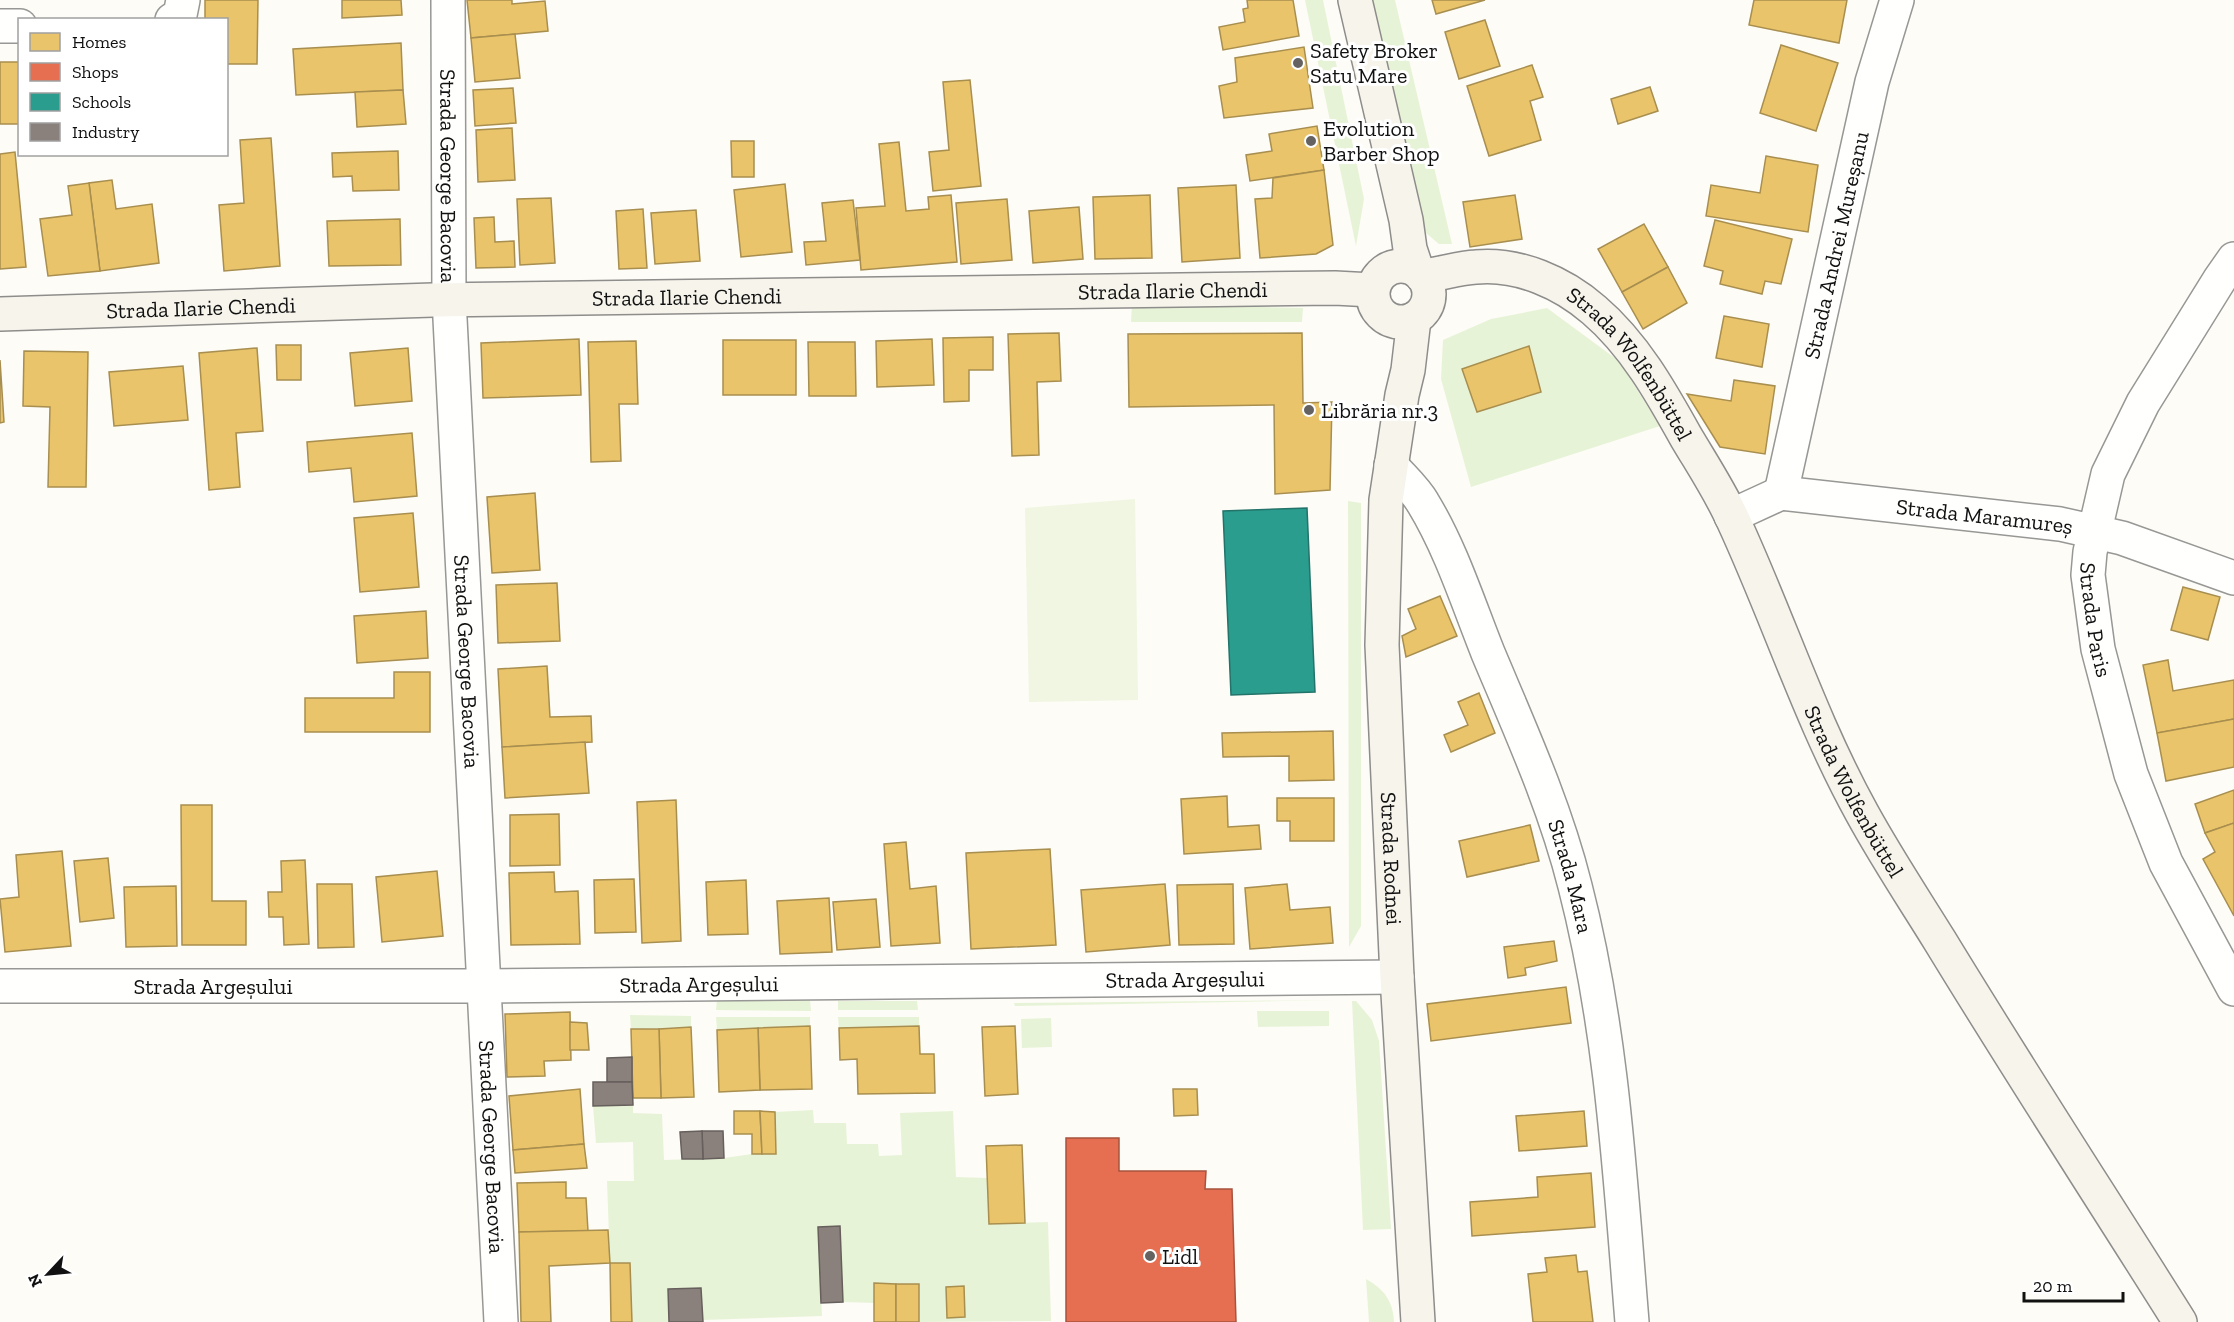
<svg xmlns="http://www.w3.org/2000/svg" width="2234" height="1322" viewBox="0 0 2234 1322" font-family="'Zilla Slab',serif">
<rect width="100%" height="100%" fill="#fdfcf7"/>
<g fill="#e7f3d7">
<path d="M1305,0h18l41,199 -8,47z"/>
<path d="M1372,0h23l57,244h-13l-13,-11 -12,-38z"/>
<path d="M1132,304l171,4 -1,14h-171z"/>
<path d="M1547,308l72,53 41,65 -189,61 -30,-108 2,-39 48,-21z"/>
<path d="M1348,501l13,2v423l-12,21z"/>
<path d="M717,999l93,1 1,11 -95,-1z"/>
<path d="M1338,1000l-323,6 -1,-3z"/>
<path d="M838,1001h79l1,9h-80z"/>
<path d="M1352,1001h4l16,19 7,21 12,188 -28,1z"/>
<path d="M1257,1011h72v15l-71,1z"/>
<path d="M630,1015l61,1v11l-60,2z"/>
<path d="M716,1017h94v9l-93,4z"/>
<path d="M838,1017h81v9l-80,2z"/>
<path d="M1051,1018l1,29 -30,1 -1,-29z"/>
<path d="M633,1105v8l29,1 2,46 60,-2 28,-4h24l-1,-42 38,-2 1,13h32l1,21h31l1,12 23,-1 -2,-42 53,-2 3,66 31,1 2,46 59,-2 3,99 -132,1v-38l-45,-1v20l-31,-1 -3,-76 -22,1 4,89 -119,4 -2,-32 -33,1 1,33h-37l-3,-59h-19l-3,-82h27l-1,-39 -37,1 -3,-37z"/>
<path d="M1366,1279c18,10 27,22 28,43h-25z"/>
</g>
<path fill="#f0f6e1" d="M1135,499l3,201 -109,2 -4,-194z"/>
<g fill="#e9c46a" stroke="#a88e4f" stroke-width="1.5">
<path d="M205,0h53l-1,64h-31v-44h-21z"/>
<path d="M342,0h59l1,15 -60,3z"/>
<path d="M467,0h45v4l33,-3 3,30 -77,7z"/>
<path d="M1247,0h46l6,36 -76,14 -4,-23 26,-5 -2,-13 5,-1z"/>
<path d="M1432,0h53l-49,14z"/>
<path d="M1754,0h93l-8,43 -90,-18z"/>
<path d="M1485,20l15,46 -41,13 -14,-47z"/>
<path d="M515,34l5,44 -45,4 -4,-44z"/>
<path d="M401,43l2,47 -107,5 -3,-46z"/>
<path d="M1781,45l57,18 -22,68 -56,-18z"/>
<path d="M1304,47l9,61 -89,10 -5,-32 18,-4 -2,-24z"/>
<rect x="0" y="62" width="20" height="62"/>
<path d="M1532,65l11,32 -13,4 11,39 -52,16 -22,-70z"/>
<path d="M970,80l11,106 -48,5 -4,-39 20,-2 -6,-68z"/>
<path d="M1650,87l8,24 -40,13 -7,-25z"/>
<path d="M513,88l3,35 -41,3 -2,-36z"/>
<path d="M403,90l3,34 -49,3 -2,-35z"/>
<path d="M1317,126l7,44 -74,11 -4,-26 26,-4 -3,-17z"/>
<path d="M512,128l3,52 -37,2 -2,-52z"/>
<path d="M271,138l9,128 -56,5 -5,-66 25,-2 -4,-63z"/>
<path d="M731,141h23v36h-22z"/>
<path d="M899,142l7,69 23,-2 -1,-12 23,-2 6,67 -96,8 -5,-62 29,-2 -6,-62z"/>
<path d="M398,151l1,39 -46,1 -1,-15 -19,1 -1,-24z"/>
<path d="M15,152l11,115 -26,2v-115z"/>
<path d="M1766,156l52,9 -10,67 -102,-16 5,-31 49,8z"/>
<path d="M1324,170l9,75 -17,9 -56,4 -5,-59 17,-1 1,-20z"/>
<path d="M112,180l4,29 36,-5 7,59 -59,8 -11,-88z"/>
<path d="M89,183l11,88 -52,5 -8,-57 32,-4 -4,-29z"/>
<path d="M785,184l7,68 -51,5 -7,-67z"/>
<path d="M1236,185l4,73 -58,4 -4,-74z"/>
<path d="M1150,195l2,63 -57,1 -2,-62z"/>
<path d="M1515,195l7,44 -52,8 -7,-45z"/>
<path d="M551,198l4,65 -35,2 -3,-66z"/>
<path d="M1007,199l5,61 -51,4 -5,-61z"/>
<path d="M853,200l7,60 -54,5 -2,-23 22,-1 -4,-38z"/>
<path d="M1079,207l4,52 -50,4 -4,-52z"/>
<path d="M643,209l4,59 -28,1 -3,-58z"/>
<path d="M696,210l4,51 -45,3 -4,-51z"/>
<path d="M494,217l1,25 19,-1 1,26 -39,1 -2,-50z"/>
<path d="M400,219l1,46 -72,1 -2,-45z"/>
<path d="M1715,220l77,19 -11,45 -16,-3 -3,13 -42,-10 3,-13 -19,-5z"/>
<path d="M1644,224l24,43 -46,25 -24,-43z"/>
<path d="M1668,267l19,36 -44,26 -21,-37z"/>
<path d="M1724,316l45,8 -7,43 -46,-9z"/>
<path d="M1059,333l2,48 -24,1 2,73 -27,1 -4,-122z"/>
<path d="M1302,333l1,70 29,-1 -2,88 -55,4 -1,-89 -145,2 -1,-73z"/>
<path d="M993,337v33h-24v31l-25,1 -1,-64z"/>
<path d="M579,339l2,56 -98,3 -2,-55z"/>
<path d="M932,339l2,46 -57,2 -1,-46z"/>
<rect x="723" y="340" width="73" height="55"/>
<path d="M636,341l2,63h-19l2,57 -30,1 -3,-120z"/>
<path d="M808,342h47l1,54h-47z"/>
<path d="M276,345h25v35h-24z"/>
<path d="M1529,346l12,46 -64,20 -15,-43z"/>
<path d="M257,348l6,83 -27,2 4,54 -31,3 -10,-137z"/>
<path d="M408,348l4,53 -57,5 -5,-53z"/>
<path d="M24,351l64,1 -2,135h-38l2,-80 -27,-1z"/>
<path d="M0,360l4,62 -4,1z"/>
<path d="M183,366l5,54 -74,6 -5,-54z"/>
<path d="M1734,380l41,6 -10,68 -45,-7 -33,-53 44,7z"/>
<path d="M412,433l5,63 -63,6 -3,-34 -42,4 -2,-30z"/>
<path d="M535,493l5,77 -48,3 -5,-76z"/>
<path d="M413,513l6,74 -59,5 -6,-74z"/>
<path d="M557,583l3,58 -62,2 -2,-58z"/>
<path d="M2183,587l37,10 -12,43 -37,-10z"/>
<path d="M1440,596l17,40 -51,21 -4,-21 14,-7 -8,-20z"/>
<path d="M426,611l2,47 -71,5 -3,-47z"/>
<path d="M2168,660l5,31 61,-11v39l-77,14 -14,-68z"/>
<path d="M547,666l3,51 41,-1 1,26 -90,5 -4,-78z"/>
<path d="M394,672h36v60h-125v-34h89z"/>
<path d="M1479,693l16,40 -44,19 -7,-17 24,-10 -10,-23z"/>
<path d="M2234,719v48l-68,14 -9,-48z"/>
<path d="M1333,731l1,49 -45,1v-25l-66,1 -1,-24z"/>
<path d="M585,742l4,51 -84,5 -3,-51z"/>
<path d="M2234,790v33l-29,10 -10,-29z"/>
<path d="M1227,796l1,31 31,-2 2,24 -77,5 -3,-55z"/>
<path d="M1277,798h57v43h-44v-20h-13z"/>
<path d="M676,800l5,141 -39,2 -5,-141z"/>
<path d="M181,805h31v96h34v44h-64z"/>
<path d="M559,814l1,51 -50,1v-51z"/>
<path d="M2234,823v93l-31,-57 12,-7 -10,-19z"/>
<path d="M1530,825l9,36 -72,16 -8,-36z"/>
<path d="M906,842l4,47 26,-3 4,57 -49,3 -7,-102z"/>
<path d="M1050,849l6,96 -85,4 -5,-96z"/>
<path d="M62,851l9,95 -66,6 -5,-53 19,-2 -3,-42z"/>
<path d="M108,858l6,60 -34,4 -6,-61z"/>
<path d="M305,860l4,84 -25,1 -1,-28h-14l-1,-25h14l-1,-31z"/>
<path d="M437,871l6,65 -61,6 -6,-65z"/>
<path d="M554,872l1,20 23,-1 2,53 -69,1 -2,-72z"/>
<path d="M634,879l2,53 -41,1 -1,-53z"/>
<path d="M746,880l2,54 -40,1 -2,-53z"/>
<path d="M317,884h35l2,63 -36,1z"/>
<path d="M1165,884l5,61 -84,7 -5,-62z"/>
<path d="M1233,884l1,60 -55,1 -2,-60z"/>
<path d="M1287,884l3,26 40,-3 3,36 -83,6 -5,-61z"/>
<path d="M176,886l1,60 -51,1 -2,-60z"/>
<path d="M829,898l3,54 -52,2 -3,-53z"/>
<path d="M876,899l4,48 -43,3 -4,-48z"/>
<path d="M1554,941l3,20 -32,7 1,7 -18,3 -4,-31z"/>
<path d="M1566,987l5,36 -140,18 -4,-37z"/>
<path d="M570,1012l1,48 -27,1 1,15 -38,1 -2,-63z"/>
<path d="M570,1022l17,1 2,27h-19z"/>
<path d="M810,1026l2,63 -52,1 -2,-62z"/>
<path d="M919,1026l1,28h14l1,39 -77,1 -1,-35 -17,1 -1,-32z"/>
<path d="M1015,1026l3,68 -33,2 -3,-69z"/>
<path d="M691,1027l3,70 -33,1 -2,-69z"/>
<path d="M758,1028l2,62 -41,2 -2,-62z"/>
<path d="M631,1029h28l2,69h-28z"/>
<path d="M580,1089l4,55 -71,6 -4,-54z"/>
<path d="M1173,1089h24l1,26 -24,1z"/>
<path d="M734,1111h26l2,43h-10v-20h-18z"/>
<path d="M760,1111l15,1 1,42h-14z"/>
<path d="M1584,1111l3,35 -68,5 -3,-35z"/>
<path d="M584,1144l3,24 -72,5 -2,-23z"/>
<path d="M1022,1145l3,78 -36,1 -3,-78z"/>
<path d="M1591,1173l4,54 -123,9 -2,-34 68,-5 -1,-20z"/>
<path d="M566,1182v16h20l2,33 -69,1 -2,-49z"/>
<path d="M608,1230l2,33 -61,3 2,56h-30l-2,-90z"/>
<path d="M1576,1255l2,17 9,-1 6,51h-60l-5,-48 19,-2 -2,-14z"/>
<path d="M610,1263h20l2,59h-21z"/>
<path d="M874,1283l22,1v38h-22z"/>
<rect x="896" y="1284" width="23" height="38"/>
<path d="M964,1286l1,31 -18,1 -1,-31z"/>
</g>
<path fill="#e76f51" stroke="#a7533e" stroke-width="1.5" d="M1066,1138h53v33h87l-1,18h27l4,133h-170z"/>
<path fill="#2a9d8f" stroke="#227369" stroke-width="1.5" d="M1307,508l8,184 -84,3 -8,-184z"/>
<g fill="#8a817c" stroke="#665f5c" stroke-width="1.5">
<path d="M632,1057v25h-25v-24z"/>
<path d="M593,1082h39l1,23 -40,1z"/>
<path d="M702,1131h21l1,27 -21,1z"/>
<path d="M702,1131l1,28h-21l-2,-27z"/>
<path d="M840,1226l3,76 -22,1 -3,-76z"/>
<path d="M701,1288l2,34h-34l-1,-33z"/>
</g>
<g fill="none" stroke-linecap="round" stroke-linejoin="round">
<g stroke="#979795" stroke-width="36">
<g id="street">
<path id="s1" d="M448,0l1,299 52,1023"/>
<path d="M172,20l8,-5 3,-15"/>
<path d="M0,26h20"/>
<path id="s2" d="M2234,259l-14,20 -77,124 -35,71 -18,78 -2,23 10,74 33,125 35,89 68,126"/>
<path id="s3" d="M1391,465c10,12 24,24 32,38 28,46 45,100 65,150 32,76 67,153 87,233 37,143 45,290 57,436"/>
<path id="s4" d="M1781,493l91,-411 25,-82"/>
<path id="s5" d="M1731,516l50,-23 279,31 62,14 112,40"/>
<path id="s6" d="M0,986h483l914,-9"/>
</g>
</g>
<g stroke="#8e8d8b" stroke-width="36">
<g id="secondary">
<path d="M1355,0l51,220 4,29 7,21"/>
<circle cx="1401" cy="294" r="28"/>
<path id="s7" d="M1422,276c19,-2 36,-8 54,-9 43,-4 87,16 118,43 40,34 67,82 92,127 16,27 34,54 47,83 45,97 77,199 129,293 24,44 52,86 78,128 78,128 160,254 240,381"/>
<path id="s8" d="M0,314l433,-14 902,-12 37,2"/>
<path id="s9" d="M1414,319l-6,51 -6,25 -16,105 -4,145 15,332 21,345"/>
</g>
</g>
<use href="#street" stroke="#fffffe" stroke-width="33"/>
<use href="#secondary" stroke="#f6f4eb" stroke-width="33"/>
</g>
<g fill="#646362" stroke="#fff" stroke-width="2">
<circle cx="1298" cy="63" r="6"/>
<circle cx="1311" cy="141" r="6"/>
<circle cx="1309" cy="410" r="6"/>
<circle cx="1150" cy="1256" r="6"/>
</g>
<g text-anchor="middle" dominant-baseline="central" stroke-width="6" stroke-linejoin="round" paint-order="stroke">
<g font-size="22" fill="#111" stroke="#fff" text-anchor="start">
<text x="1310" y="50">Safety Broker<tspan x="1310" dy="25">Satu Mare</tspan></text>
<text x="1323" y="128">Evolution<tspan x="1323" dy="25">Barber Shop</tspan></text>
<text x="1321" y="410">Librăria nr.3</text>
<text x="1162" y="1256">Lidl</text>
</g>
<g font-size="22" fill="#111" stroke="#fff">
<text stroke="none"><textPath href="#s1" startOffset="176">Strada George Bacovia</textPath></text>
<text stroke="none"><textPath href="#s4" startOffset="254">Strada Andrei Mureșanu</textPath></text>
<text stroke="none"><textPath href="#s8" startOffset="1173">Strada Ilarie Chendi</textPath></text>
<text stroke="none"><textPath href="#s8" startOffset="687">Strada Ilarie Chendi</textPath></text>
<text stroke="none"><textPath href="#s8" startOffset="201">Strada Ilarie Chendi</textPath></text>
<text stroke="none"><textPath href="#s7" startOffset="248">Strada Wolfenbüttel</textPath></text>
<text stroke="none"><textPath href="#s5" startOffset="260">Strada Maramureș</textPath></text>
<text stroke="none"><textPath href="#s2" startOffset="398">Strada Paris</textPath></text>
<text stroke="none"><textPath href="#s1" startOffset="662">Strada George Bacovia</textPath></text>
<text stroke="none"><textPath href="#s7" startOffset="734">Strada Wolfenbüttel</textPath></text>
<text stroke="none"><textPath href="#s9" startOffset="542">Strada Rodnei</textPath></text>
<text stroke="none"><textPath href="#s3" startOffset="452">Strada Mara</textPath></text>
<text stroke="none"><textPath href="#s6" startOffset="1185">Strada Argeșului</textPath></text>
<text stroke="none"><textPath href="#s6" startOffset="699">Strada Argeșului</textPath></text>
<text stroke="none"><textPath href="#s6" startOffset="213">Strada Argeșului</textPath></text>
<text stroke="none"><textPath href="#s1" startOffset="1148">Strada George Bacovia</textPath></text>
</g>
</g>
<rect x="18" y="18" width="210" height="138" fill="#ffffff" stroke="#a0a0a0" stroke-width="1.5"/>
<rect x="30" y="33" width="30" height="18" fill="#e9c46a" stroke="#a0a0a0" stroke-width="1.5"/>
<text x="72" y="48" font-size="18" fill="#111111">Homes</text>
<rect x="30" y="63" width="30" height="18" fill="#e76f51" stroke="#a0a0a0" stroke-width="1.5"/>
<text x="72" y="78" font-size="18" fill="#111111">Shops</text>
<rect x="30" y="93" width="30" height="18" fill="#2a9d8f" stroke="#a0a0a0" stroke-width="1.5"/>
<text x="72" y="108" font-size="18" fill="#111111">Schools</text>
<rect x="30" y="123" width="30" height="18" fill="#8a817c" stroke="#a0a0a0" stroke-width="1.5"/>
<text x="72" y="138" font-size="18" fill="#111111">Industry</text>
<g transform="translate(48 1274) rotate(244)" stroke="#ffffff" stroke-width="4.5" paint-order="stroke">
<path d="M0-4.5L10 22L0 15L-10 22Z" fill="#111111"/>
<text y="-9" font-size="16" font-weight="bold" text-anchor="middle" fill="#111111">N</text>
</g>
<path d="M2024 1292v9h99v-9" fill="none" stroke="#111111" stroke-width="3"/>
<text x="2033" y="1292" font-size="18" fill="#111111" stroke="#ffffff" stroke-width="4.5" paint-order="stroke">20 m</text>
</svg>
